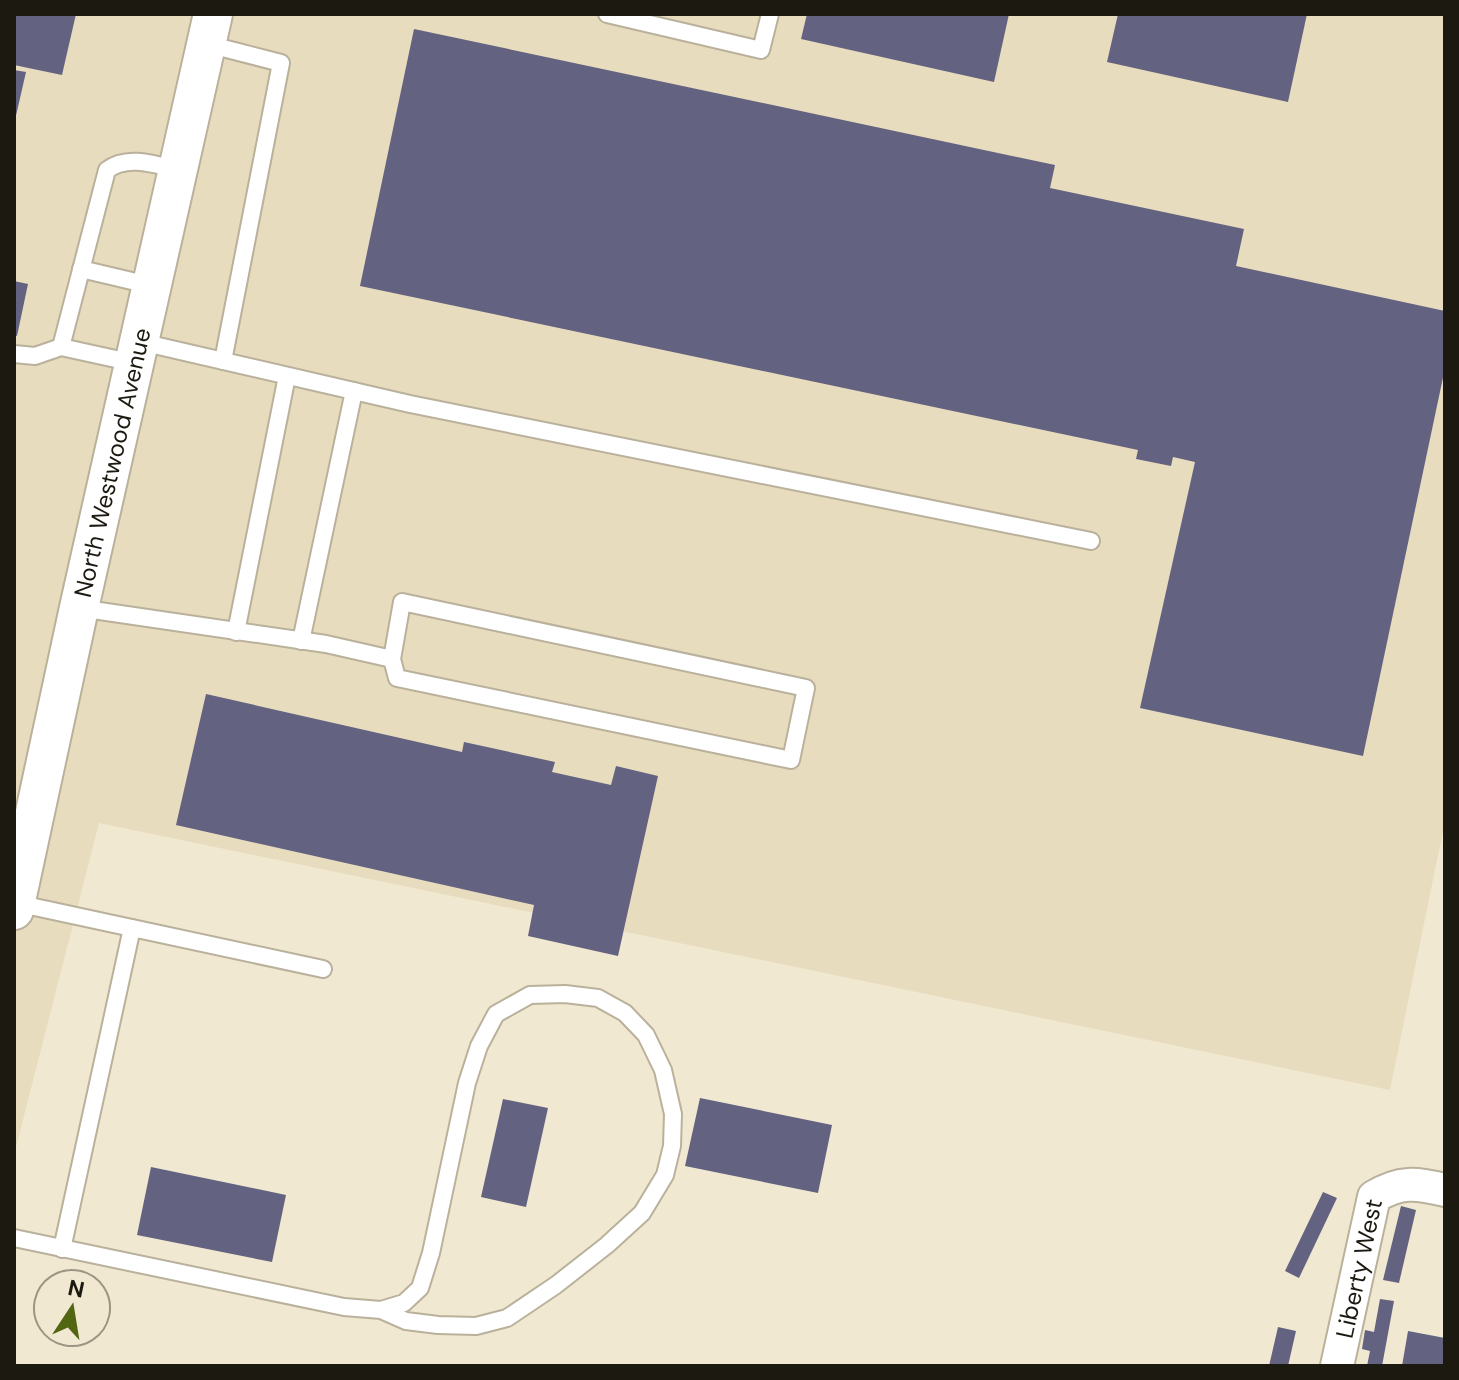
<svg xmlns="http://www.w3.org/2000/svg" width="1459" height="1380" viewBox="0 0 1459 1380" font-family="'DM Sans',sans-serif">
<rect width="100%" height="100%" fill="#f1e8d1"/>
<path fill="#e8dcbe" d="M14,14h1431v807l-55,269 -1291,-267 -85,332z"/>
<g fill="#636280">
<path d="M14,14h62l-14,61 -48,-10z"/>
<path d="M807,14h202l-15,68 -193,-43z"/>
<path d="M1118,14h189l-19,88 -181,-40z"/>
<path d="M414,29l641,136 -5,23 194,41 -8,37 209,45v57l-82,388 -223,-48 55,-246 -22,-5 -2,9 -35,-7 2,-9 -778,-164z"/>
<path d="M14,70l12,2 -11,48h-1z"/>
<path d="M14,281l14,3 -11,52 -3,-1z"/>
<path d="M206,694l256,58 2,-10 91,20 -3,10 59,13 5,-19 42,10 -40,180 -90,-20 6,-31 -358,-80z"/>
<path d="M700,1098l132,27 -14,68 -133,-27z"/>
<path d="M503,1099l45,9 -22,99 -45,-10z"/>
<path d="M151,1167l135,28 -14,67 -135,-27z"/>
<path d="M1323,1192l14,6 -38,80 -14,-7z"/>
<path d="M1401,1206l15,4 -17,73 -16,-3z"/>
<path d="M1380,1299l14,2 -12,65h-15l3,-15 -8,-2 3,-19 9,2z"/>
<path d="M1278,1327l18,4 -8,35h-19z"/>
<path d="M1408,1331l37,7v28h-43z"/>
</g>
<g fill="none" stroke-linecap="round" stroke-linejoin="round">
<g stroke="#b9b19b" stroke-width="20">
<g id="service">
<path d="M607,14l154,36 9,-36"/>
<path d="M207,44l74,19 -58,298"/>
<path d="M81,269l72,17"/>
<path d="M141,342l269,62 681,137"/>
<path d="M61,347l46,-177c20,-16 50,-5 72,0"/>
<path d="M14,354l21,2 26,-9 73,16"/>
<path d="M79,608l247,36 66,15 10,-57 404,86 -15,72 -394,-82 -5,-19"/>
<path d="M236,632l51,-256"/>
<path d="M301,641l53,-250"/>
<path d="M16,903l116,25 -70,321"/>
<path d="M132,928l191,41"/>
<path d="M14,1238l330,69 37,3 25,11 32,4 38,1 31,-8 49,-33 51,-40 35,-32 23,-38 7,-29 1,-32 -10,-44 -17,-35 -21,-22 -27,-15 -33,-4 -35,1 -34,19 -17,32 -12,37 -36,170 -11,35 -16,15 -23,7"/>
</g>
</g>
<g stroke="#b9b19b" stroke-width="36">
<g id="minor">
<path id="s1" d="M1337,1366l37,-169c26,-16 42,-14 71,-7"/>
</g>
</g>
<g stroke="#b9b19b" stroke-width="42">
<g id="tertiary">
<path id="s2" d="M14,910l65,-302 134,-594"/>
</g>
</g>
<use href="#service" stroke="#fff" stroke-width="16"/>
<use href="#minor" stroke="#fff" stroke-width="32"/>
<use href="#tertiary" stroke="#fff" stroke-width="38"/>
</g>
<g text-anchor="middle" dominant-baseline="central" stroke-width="8" stroke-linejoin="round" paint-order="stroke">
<g font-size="24" fill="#1c1911" stroke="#f1e8d1">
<text stroke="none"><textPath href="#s2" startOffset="458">North Westwood Avenue</textPath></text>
<text stroke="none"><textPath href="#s1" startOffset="100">Liberty West</textPath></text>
</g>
</g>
<rect width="1459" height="1380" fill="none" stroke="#1c1911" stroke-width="32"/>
<g transform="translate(72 1308) rotate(12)"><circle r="38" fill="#f1e8d1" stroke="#9c9584" stroke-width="2"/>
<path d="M0-6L14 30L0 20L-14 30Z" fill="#526612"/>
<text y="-12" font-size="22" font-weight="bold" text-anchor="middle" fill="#1c1911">N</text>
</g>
</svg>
